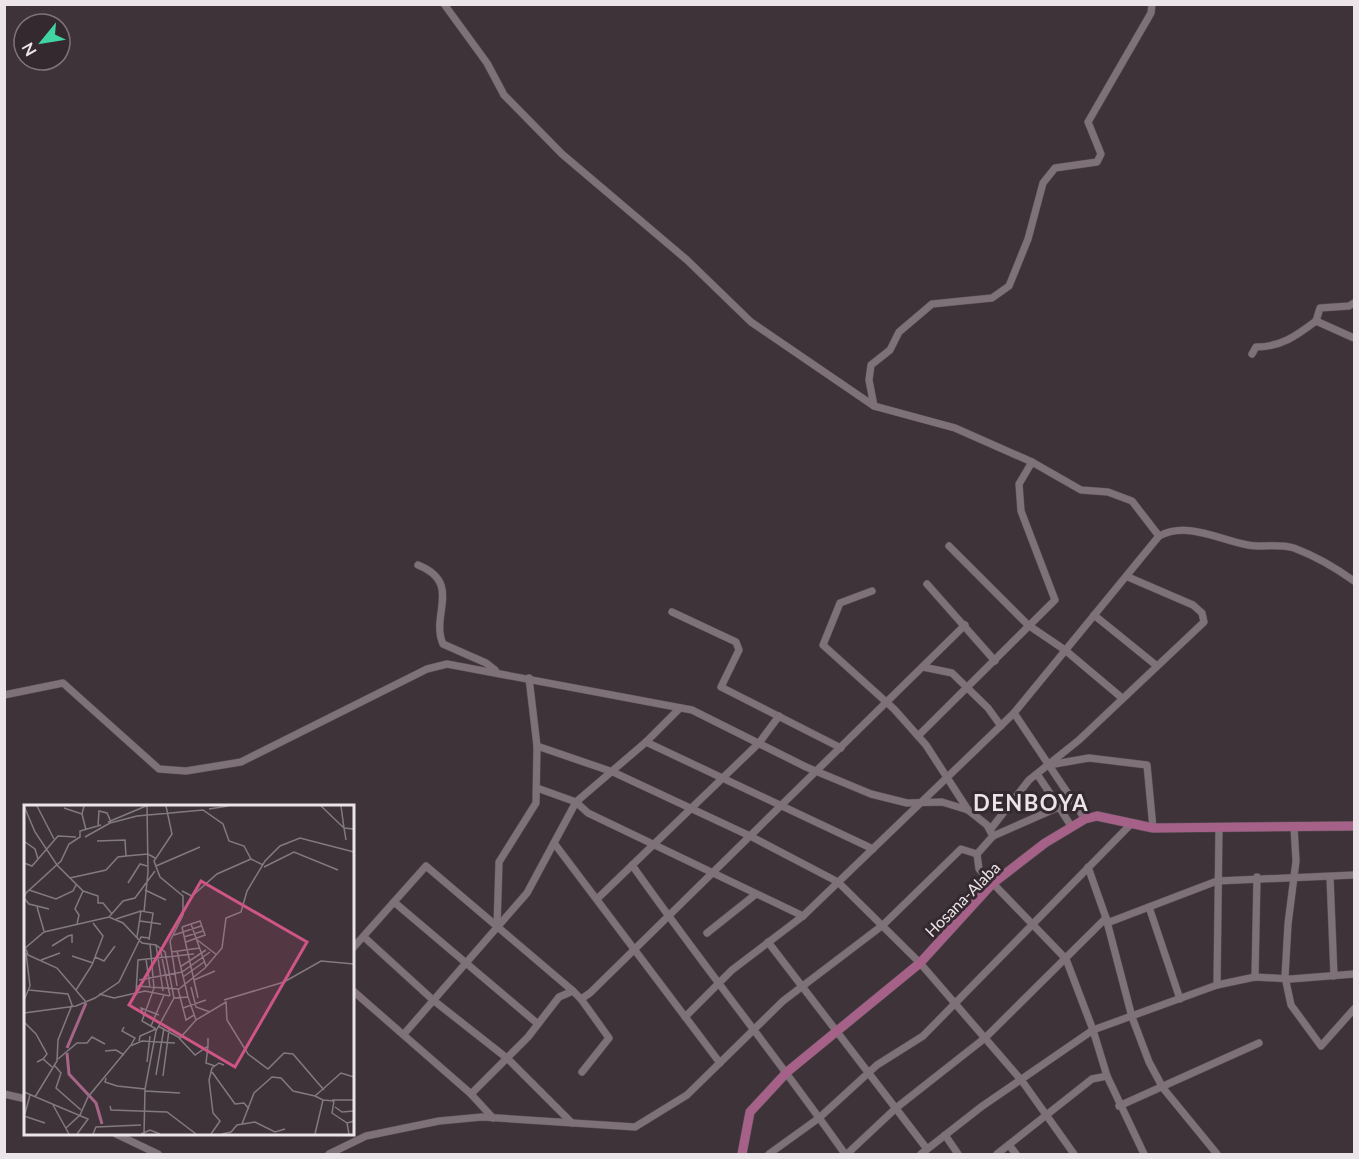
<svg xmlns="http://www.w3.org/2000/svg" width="1359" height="1159" viewBox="0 0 1359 1159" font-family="Lato,sans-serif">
<rect width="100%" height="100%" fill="#3e3339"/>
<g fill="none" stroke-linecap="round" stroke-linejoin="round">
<g stroke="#584f54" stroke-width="8">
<g id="minor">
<path d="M444,4l43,59 17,32 58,59 125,106 64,62 123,84"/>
<path d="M1316,321l4,-13 29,-2 5,-3"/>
<path d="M1252,354l4,-7c25,0 40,-11 60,-26l38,17"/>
<path d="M1159,536c29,-15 60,4 89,9 15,3 31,-2 46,3 21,8 42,20 60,33"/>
<path d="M949,546l79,79 37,25 57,48"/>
<path d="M418,565c45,18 12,50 25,79l43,19 9,7"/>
<path d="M927,584l68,77"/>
<path d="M872,591l-32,12 -17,42 71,64 32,36 42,65"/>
<path d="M672,612l64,30 3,8 -18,37 120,61"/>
<path d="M1094,615l63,51"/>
<path d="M923,667l29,6 36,35 13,18"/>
<path d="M4,695l59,-12 96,86 27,2 55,-9 186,-93 20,-5 245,46 114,57 65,27 36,9 35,-1 26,8 19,15 6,11 -16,18 2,15 87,90 27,71 14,46 37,78"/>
<path d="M918,736l137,-136 -34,-89 -2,-27 13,-22"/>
<path d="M646,742l227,107"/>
<path d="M537,746l76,26 137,64 88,46 82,81 102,118 52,73"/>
<path d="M1049,765l40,-7 58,7 6,63"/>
<path d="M1037,774l22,33"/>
<path d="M537,788l39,14 12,11 215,103"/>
<path d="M1085,819l-71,-106 145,-177 -27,-35 -24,-9 -27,-2 -49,-28 -77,-34 -81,-22 -5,-26 2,-15 19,-15 9,-18 33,-28 60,-6 17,-12 19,-47 15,-56 12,-15 42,-6 4,-8 -13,-32 63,-109 1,-9"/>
<path d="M1294,827l2,34 -8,63 -3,53 6,28 30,41 33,-37"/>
<path d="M990,830l39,-50 50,-40 125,-118 -2,-9 -9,-8 -65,-28"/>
<path d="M993,836l66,-29 12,19"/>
<path d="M554,843l166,220"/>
<path d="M632,865c69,98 144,191 213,289"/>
<path d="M1088,867l18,51 26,99 17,45 14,26 54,66"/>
<path d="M1330,877l4,99"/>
<path d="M597,899l162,-156 20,-27"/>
<path d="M394,902l144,122"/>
<path d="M1149,907l31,92"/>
<path d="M1107,923l110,-42 137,-6"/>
<path d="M497,927l2,-65 37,-59 1,-57 -8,-68"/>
<path d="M707,933l49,-39"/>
<path d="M364,937l69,63 75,59 64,64"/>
<path d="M768,942l159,207"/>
<path d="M352,949l74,-83 147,125"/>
<path d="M1255,977l2,-100"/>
<path d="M1217,985l2,-157"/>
<path d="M352,990l118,103 23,25"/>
<path d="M581,999l28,39 -27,34"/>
<path d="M685,1017l47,-47 71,-54 211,-203"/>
<path d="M404,1034l123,-141 49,-91 70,-60 34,-34"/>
<path d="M4,1094l22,5"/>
<path d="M471,1094l57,-57 31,-40 14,-6 8,8 9,-6 375,-368"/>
<path d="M1119,1106l140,-63"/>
<path d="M116,1134l42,20"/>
<path d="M945,1135l13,19"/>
<path d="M1009,1145l7,9"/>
<path d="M329,1154l37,-18 73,-15 43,-4 153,10 52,-32 96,-94 100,-76 78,-76 16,5"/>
<path d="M769,1154l50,-36 58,-53 46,-29 209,-213"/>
<path d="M847,1154l49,-46 89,-70 121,-120"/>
<path d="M921,1154l60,-47 112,-77 124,-45 38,-8 36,2 63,-5"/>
<path d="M997,1154l95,-75 15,-3"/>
</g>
</g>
<g stroke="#584f54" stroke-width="10">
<path id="major" d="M742,1154l8,-42 37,-40 133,-109 72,-79 53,-41 40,-24 12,-3 56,12 201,-2"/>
</g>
<use href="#minor" stroke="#7e7178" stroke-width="7"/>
<use href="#major" stroke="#a66189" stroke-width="9"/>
</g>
<g text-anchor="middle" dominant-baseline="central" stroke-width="6" stroke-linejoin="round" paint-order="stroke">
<g font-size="16" fill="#ebe4e8" stroke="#34292f">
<text transform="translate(962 899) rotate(-45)">Hosana-Alaba</text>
</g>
<g font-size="22" font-weight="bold" letter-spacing="1.5" fill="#ebe4e8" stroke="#34292f">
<text x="1031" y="802">DENBOYA</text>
</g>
</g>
<g transform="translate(24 805)">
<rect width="330" height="330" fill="#3e3339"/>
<path fill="none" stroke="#a66489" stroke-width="3" d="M43,243l19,-45M43,248l2,21 27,29 6,21"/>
<path fill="none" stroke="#837a7f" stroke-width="1.5" d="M0,1l11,26 22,33 26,26 -8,18 4,6 -2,9M13,1l17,33M60,1l-2,8 4,16M142,1l6,28 -18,27 6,16 23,19v19l-13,26 7,45M297,1l23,22 2,12M317,1l3,22 10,1M40,3l18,6M185,4l19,-3M84,17l38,-16M74,21l1,-15 8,2 4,9M61,32l25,-14 27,-7 66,-6 20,14 6,17 15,5 7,13 12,6M1,37l10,7 3,10M102,51l22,-2 7,4M0,58l8,3 26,-30 18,1M132,61l44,-19M240,62l30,-15 44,18M46,73l36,-8 12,-13 8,-1 -1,-16 -28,1M104,78l12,-19 7,2M5,85l27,9 17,-8 3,-6M121,85l21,10M59,86l15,5v7h5l9,11M158,86l10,5 25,-22 34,-15M13,102l7,24M25,104l-20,-5 -5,-6 2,-5 35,-32 8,-17 11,-7v-6l21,-6M120,107l4,-40 -1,-66M85,112l14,-16 12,-3 20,-27M92,114l25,-8M116,116l21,3M167,119l15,42M158,122l16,71M158,122l18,-6 5,14 -19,7M150,130l27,-9M113,132l4,-26 12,2 -4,27M160,132l19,-6M172,134l21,16M126,139l4,44 -12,33 14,8M132,140l7,46M28,141l16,-10 4,-1v8M136,143l10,48M0,144l20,-17 65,-15 14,6 19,20 14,2 9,7 9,46 -18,33 -11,58 -1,45M2,144l2,6 29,13 29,34M153,146l11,46M147,147l29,-4M48,151l21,7M71,152l9,4 11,-15M122,154l4,28M17,155l19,-7M156,162l26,-17M159,172l21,-15M115,175l43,-8 28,-20M170,175l21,-9M112,181l43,3 26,-21 17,-20 4,-30 15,-6 6,-21 18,-30 15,-15 20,-8 54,14M167,182l5,20 14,5M154,184l8,31 8,-5M5,185l39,4 4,11 -14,35 -1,21 -22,36M52,185l16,-25 11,-29 -10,-13M112,188l2,-33 56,-6M75,189l15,4 31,-7 25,5M150,193l14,-1 8,23 30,-18 1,18 21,34 20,15 16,-16 9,1 31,36M0,195l6,-14 -4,-33M200,195l60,-18 37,-21 33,3M159,203l23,-8M0,208l52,-7 19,-8 24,-16 22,-45 8,1M120,212l-3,-9 18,7M0,217l12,12 11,20 -4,5M127,221l13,-31M134,221l22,12 16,-18M100,222l-2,4 13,7 -4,7M155,233l16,17 13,-9v-8M115,236l1,-5 16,-7M184,241l-2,17 9,3M81,246l11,-1 8,5M34,254l19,-16h10l5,-6 13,7M13,257l6,-3 9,8M123,257l3,-26M31,261l6,7 -5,15 25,22M188,267l23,32 9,-1 5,6M132,270l8,-47M139,271l6,-46M82,273l-1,4 12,4 28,3M121,286l35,2M0,287l64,27 -11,15M299,295l11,1 -2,12 15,10M308,295h22M29,300l16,29M86,301l1,4 56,2 29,22M311,302l7,5 12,-1M0,311l21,7M0,312l6,-22M218,319l12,-31 18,-16 9,1 12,13 22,5M42,323l14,-13 8,-18 42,-51 12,-5 33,2M69,329l3,-7 45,-2M117,329l9,-4 10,4M187,329l9,-13 -7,-8 -4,-33 3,-12 7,-5 5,2M198,329l9,-2 6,-7 18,-3 20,10 10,-3M291,329l8,-34 -8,-4 26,-23 13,4M325,329l-2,-11 7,-2"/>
<path fill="#ce5585" fill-opacity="0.15" stroke="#ce5585" stroke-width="3" d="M177,76l106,61 -72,125 -106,-62z"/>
<rect width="330" height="330" fill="none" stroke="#ebe4e8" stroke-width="3"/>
</g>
<rect width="1359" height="1159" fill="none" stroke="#ebe4e8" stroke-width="12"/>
<g transform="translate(42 42) rotate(240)"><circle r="28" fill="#34292f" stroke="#7d7479" stroke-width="1.5"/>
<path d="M0-4.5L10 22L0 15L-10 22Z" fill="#3fd4a2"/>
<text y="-9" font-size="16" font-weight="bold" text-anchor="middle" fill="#ebe4e8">N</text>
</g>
</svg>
